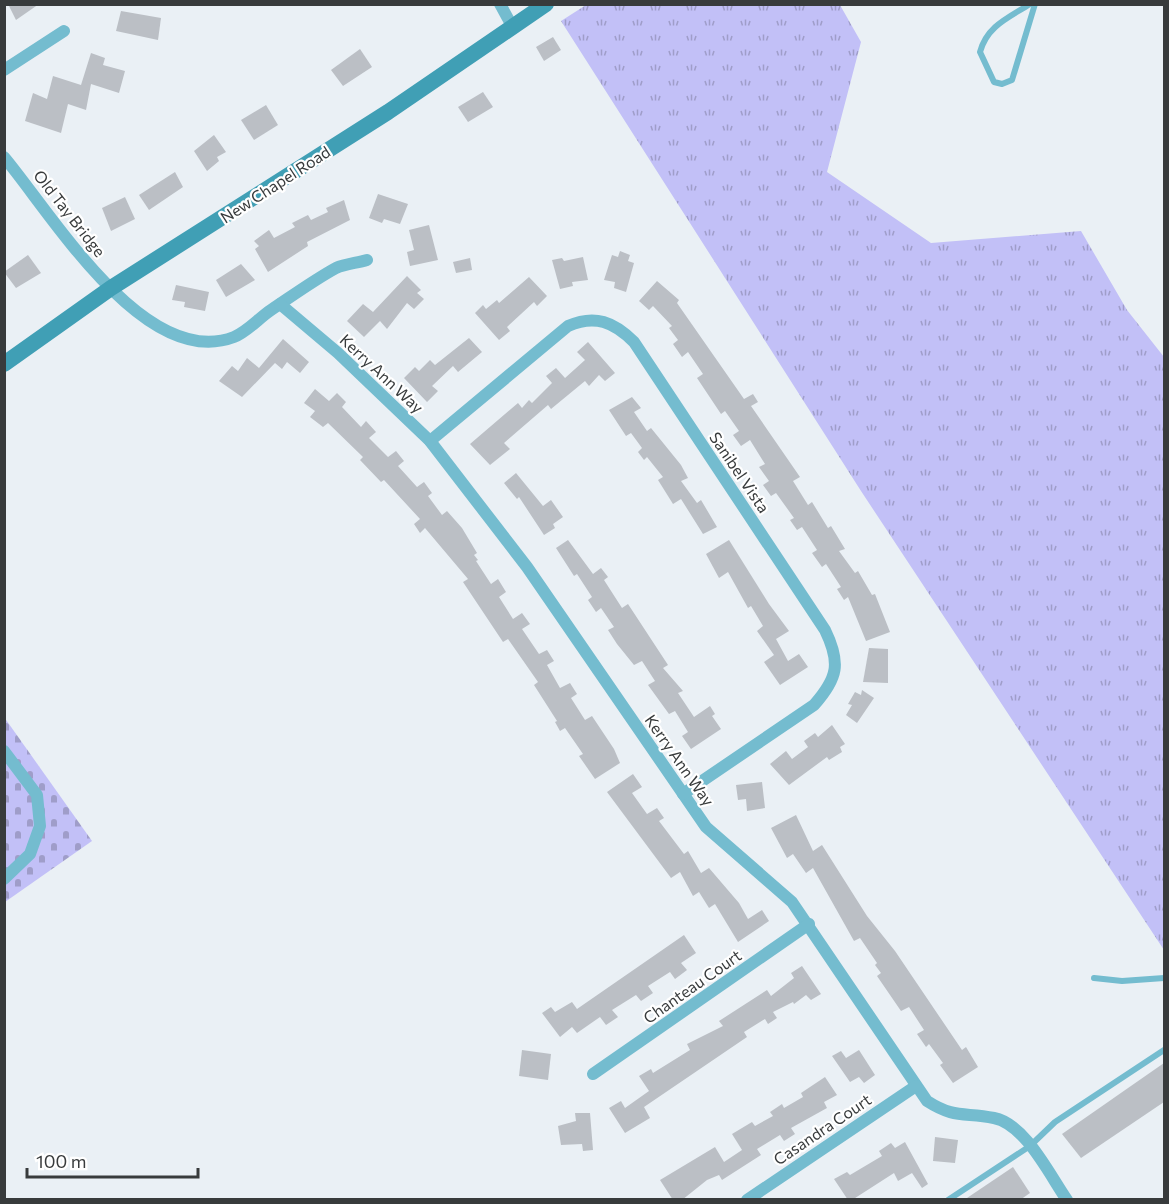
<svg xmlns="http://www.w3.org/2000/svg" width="1169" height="1204" viewBox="0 0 1169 1204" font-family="Commissioner,sans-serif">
<defs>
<pattern id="grass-tufts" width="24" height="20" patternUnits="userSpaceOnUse" patternTransform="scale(1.5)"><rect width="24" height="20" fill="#c2c0f7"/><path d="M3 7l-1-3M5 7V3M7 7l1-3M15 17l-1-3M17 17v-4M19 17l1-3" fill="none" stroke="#9f9dc9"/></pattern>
<pattern id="cemetery-stones" width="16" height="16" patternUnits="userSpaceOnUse" patternTransform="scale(1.5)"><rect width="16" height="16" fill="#c2c0f7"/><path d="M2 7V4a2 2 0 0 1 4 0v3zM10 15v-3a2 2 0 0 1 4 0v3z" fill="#9f9dc9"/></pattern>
</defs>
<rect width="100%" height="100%" fill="#eaf0f5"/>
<path fill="url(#grass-tufts)" d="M586,5h254l21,37 -34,130 104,71 150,-12 46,79 37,47v593l-303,-459 -300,-470z"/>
<path fill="url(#cemetery-stones)" d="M4,717l88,124 -87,61h-1z"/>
<g fill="#bbbfc5">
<path d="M8,4h31l-23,16z"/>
<path d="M121,11l40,7 -3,22 -42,-9z"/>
<path d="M553,37l8,13 -17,11 -8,-14z"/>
<path d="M360,49l12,18 -29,19 -12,-16z"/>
<path d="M91,53l14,5 -2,7 22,6 -6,22 -28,-9 -5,26 -18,-6 -7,29 -36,-12 8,-28 14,6 6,-23 28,9z"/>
<path d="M483,92l10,15 -25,15 -10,-15z"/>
<path d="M266,105l12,20 -24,15 -13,-20z"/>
<path d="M214,135l12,17 -9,5 2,4 -12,10 -13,-20z"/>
<path d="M175,172l8,15 -34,23 -10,-15z"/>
<path d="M378,194l30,10 -8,20 -16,-5 -2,4 -13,-5z"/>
<path d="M125,197l10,22 -24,12 -9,-23z"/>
<path d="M344,200l6,20 -43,22 1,4 -40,26 -13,-23 4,-3 -5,-5 15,-11 5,8 21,-11 -3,-4 16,-8 3,5 17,-8 -2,-4z"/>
<path d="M429,225l9,35 -28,6 -3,-14 7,-2 -5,-20z"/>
<path d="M620,251l10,4 -2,6 6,2 -8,29 -12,-4 1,-6 -11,-2 8,-25 6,2z"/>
<path d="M28,255l13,18 -25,15 -12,-16z"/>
<path d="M583,257l5,23 -16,2 1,4 -13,3 -8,-29 10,-2 2,3z"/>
<path d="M470,258l2,12 -16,3 -3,-11z"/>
<path d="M241,264l14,16 -29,17 -10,-17z"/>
<path d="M407,276l14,14 -4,3 7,6 -10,10 -7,-6 -20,26 -7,-8 -16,16 -17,-16 16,-17 10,8z"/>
<path d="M529,277l18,19 -10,10 -3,-4 -27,25 3,4 -11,9 -24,-27 8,-8 3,4 11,-9 2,3z"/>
<path d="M657,281l22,19 -2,3 67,96 9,-5 5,8 -7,4 49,71 -7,4 15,24 4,-3 16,26 3,-2 14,23 -6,2 16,22 3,-2 14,24 3,-1 15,38 -24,9 -18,-44 -4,3 -7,-11 4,-2 -15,-23 -4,3 -10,-14 5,-3 -15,-23 -5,3 -7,-10 4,-2 -18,-25 -5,3 -8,-11 6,-4 -10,-14 6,-3 -15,-24 -9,6 -8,-11 6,-4 -14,-20 -4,3 -24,-36 6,-4 -15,-22 -6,5 -9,-13 5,-4 -9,-12 3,-2 -19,-20 -4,4 -10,-9z"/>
<path d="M176,285l33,7 -4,19 -21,-4 1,-5 -13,-2z"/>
<path d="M469,338l13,14 -24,20 -5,-6 -21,20 6,5 -11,11 -23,-24 11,-11 4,4 11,-11 5,5z"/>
<path d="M283,339l26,23 -9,11 -13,-11 -5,7 -7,-6 -33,34 -23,-16 13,-15 6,5 9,-13 12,10z"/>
<path d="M588,342l27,31 -10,8 -6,-6 -10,11 -4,-5 -34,28 -3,-4 -44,38 6,6 -20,16 -20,-21 48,-41 4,5 7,-8 3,3 20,-20 -6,-7 10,-8 9,10 20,-18 -8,-8z"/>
<path d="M315,389l14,12 8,-8 9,9 -4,5 19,20 5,-6 10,11 -7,6 19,19 8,-6 8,10 -6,5 19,21 7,-5 8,11 -4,3 14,19 5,-4 15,17 15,25 -3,2 4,5 -2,1 15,23 7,-5 8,13 -7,5 14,22 9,-6 8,11 -8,5 17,25 8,-4 7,11 -7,4 13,23 10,-5 7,11 -6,4 14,22 7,-4 22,33 6,14 -25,16 -16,-23 4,-2 -18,-26 -5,3 -5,-9 2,-1 -23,-36 4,-3 -30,-43 -5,3 -40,-60 5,-3 -43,-51 -5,5 -6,-9 6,-5 -36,-39 -3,2 -21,-22 3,-3 -35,-34 -5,4 -13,-10 5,-6 -11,-8z"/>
<path d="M632,397l9,11 -7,4 13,19 4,-3 30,37 7,13 -7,3 16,22 4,-3 16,27 -14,7 -22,-35 -8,5 -15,-24 5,-3 -16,-20 -3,3 -6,-8 4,-4 -11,-15 -5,3 -17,-26z"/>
<path d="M516,473l27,33 8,-6 12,17 -10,7 2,4 -11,7 -25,-38 -2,2 -13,-16z"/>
<path d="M568,540l25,34 8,-6 7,9 -4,3 18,28 6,-4 40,61 -5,3 20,23 -5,2 16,24 16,-11 5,8 -3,2 9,13 -30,20 -9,-13 6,-4 -13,-21 -6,3 -21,-29 7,-4 -13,-20 -8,4 -17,-21 -9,-14 6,-3 -13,-19 -5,4 -8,-12 4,-3 -15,-23 -3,2 -18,-28z"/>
<path d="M729,540l40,64 20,27 -13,8 12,22 11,-7 9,13 -28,18 -16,-23 10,-7 -17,-24 6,-5 -12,-20 -3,2 -20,-36 -9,6 -13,-24z"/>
<path d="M869,648l19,1v34l-25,-1z"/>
<path d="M862,690l12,8 -17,25 -11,-8 6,-10 -4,-1 7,-12 6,3z"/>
<path d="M832,725l13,19 -5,3 2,5 -13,8 -2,-3 -38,28 -19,-21 16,-13 6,8 16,-12 -4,-6 11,-8 3,4z"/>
<path d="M633,774l9,13 -10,6 15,21 10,-6 7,10 -5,3 25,33 4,-3 13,22 8,-5 30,35 9,16 14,-9 7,11 -31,21 -23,-38 -6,4 -10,-16 -6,4 -13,-24 -9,6 -64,-86z"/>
<path d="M762,782l3,26 -18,3 -1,-12 -8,1 -2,-15z"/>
<path d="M796,815l17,36 9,-6 45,71 28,35 67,99 4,-3 12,20 -25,16 -13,-18 3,-2 -14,-19 -3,3 -9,-13 7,-4 -15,-23 -8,4 -24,-35 4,-3 -6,-8 2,-2 -17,-25 -6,3 -41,-73 -7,5 -13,-19 -6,4 -16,-30z"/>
<path d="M684,935l12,18 -15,10 6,7 -12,9 -5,-7 -22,14 5,7 -12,8 -5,-6 -24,15 6,7 -12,8 -6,-8 -23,16 -5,-6 -12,10 -18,-24 9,-6 4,5 17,-10 5,7z"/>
<path d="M802,966l19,28 -10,6 -5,-5 -12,9 -1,-2 -20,10 4,6 -9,6 -3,-5 -21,13 3,5 -103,70 6,11 -25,15 -16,-25 12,-7 4,7 24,-17 -10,-15 12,-7 2,4 37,-23 -3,-6 36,-18 -4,-5 48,-31 4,6 23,-18 -3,-5z"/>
<path d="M522,1050l29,4 -3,26 -29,-4z"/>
<path d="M859,1050l16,25 -11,8 -5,-6 -9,5 -18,-26 9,-5 5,7z"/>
<path d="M1164,1063v39l-83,56 -19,-24z"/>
<path d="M825,1077l12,18 -13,7 3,6 -36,20 4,6 -11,7 -4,-6 -23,14 4,6 -39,25 -3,-5 -12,5 -25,20h-9l-13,-20 55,-33 9,15 18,-12 -10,-16 20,-12 3,4 18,-10 -3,-4 12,-8 2,4 19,-11 -2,-4z"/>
<path d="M575,1113h15l3,37 -10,1 -1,-7 -21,1 -3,-19 18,-5z"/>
<path d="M935,1137l23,3 -3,23 -22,-2z"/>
<path d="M905,1142l23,42 -6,4 -10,-15 -14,8 -4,-8 -42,27h-4l-14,-21 13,-7 3,3 32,-19 -3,-5 12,-8 4,5z"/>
<path d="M1013,1167l17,26 -10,7h-56z"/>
</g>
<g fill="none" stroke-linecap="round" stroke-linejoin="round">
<g stroke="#74bccf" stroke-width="6">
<path d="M1030,4c-22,14 -43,22 -50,48l14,30 8,2 10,-4 23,-76"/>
<path d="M1094,978l28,3 42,-3"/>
<path d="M948,1200l82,-54 25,-24 109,-72"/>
</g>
<g stroke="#74bccf" stroke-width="12">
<path d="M500,4l12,22"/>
<path d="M4,70l60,-39"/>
<path d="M4,157c48,57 141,214 230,180 13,-5 25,-19 37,-27 21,-14 43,-30 65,-42 9,-4 21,-5 31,-8"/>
<path d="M280,304l58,49 92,88 97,126 179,260 86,75 135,199c28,18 37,11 67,17 31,6 55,56 73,82"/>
<path d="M430,441l138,-115c27,-12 46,-4 66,16l191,288c16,33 13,48 -11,75l-131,89"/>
<path d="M4,751l33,44 3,31 -10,28 -26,25"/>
<path d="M593,1074l216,-150"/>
<path d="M747,1200l169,-114"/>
</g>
<path stroke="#409fb5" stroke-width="16" d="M4,364l107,-76 277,-176 158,-108"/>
</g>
<g text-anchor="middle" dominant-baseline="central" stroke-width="4.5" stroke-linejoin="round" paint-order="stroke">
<g font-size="16" fill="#383b3c" stroke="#fff">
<text transform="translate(275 184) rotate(-33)">New Chapel Road</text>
<text transform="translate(70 213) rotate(52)">Old Tay Bridge</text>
<text transform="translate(382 373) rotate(43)">Kerry Ann Way</text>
<text transform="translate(740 472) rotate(56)">Sanibel Vista</text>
<text transform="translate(680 760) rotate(55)">Kerry Ann Way</text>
<text transform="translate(692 986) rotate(-35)">Chanteau Court</text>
<text transform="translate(822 1129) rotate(-34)">Casandra Court</text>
</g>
</g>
<rect width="1169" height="1204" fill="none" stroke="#383b3c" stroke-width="12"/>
<path d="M27 1168v9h171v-9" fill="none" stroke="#383b3c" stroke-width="3"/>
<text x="36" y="1168" font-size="18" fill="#383b3c" stroke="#ffffff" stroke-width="4.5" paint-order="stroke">100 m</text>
</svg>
